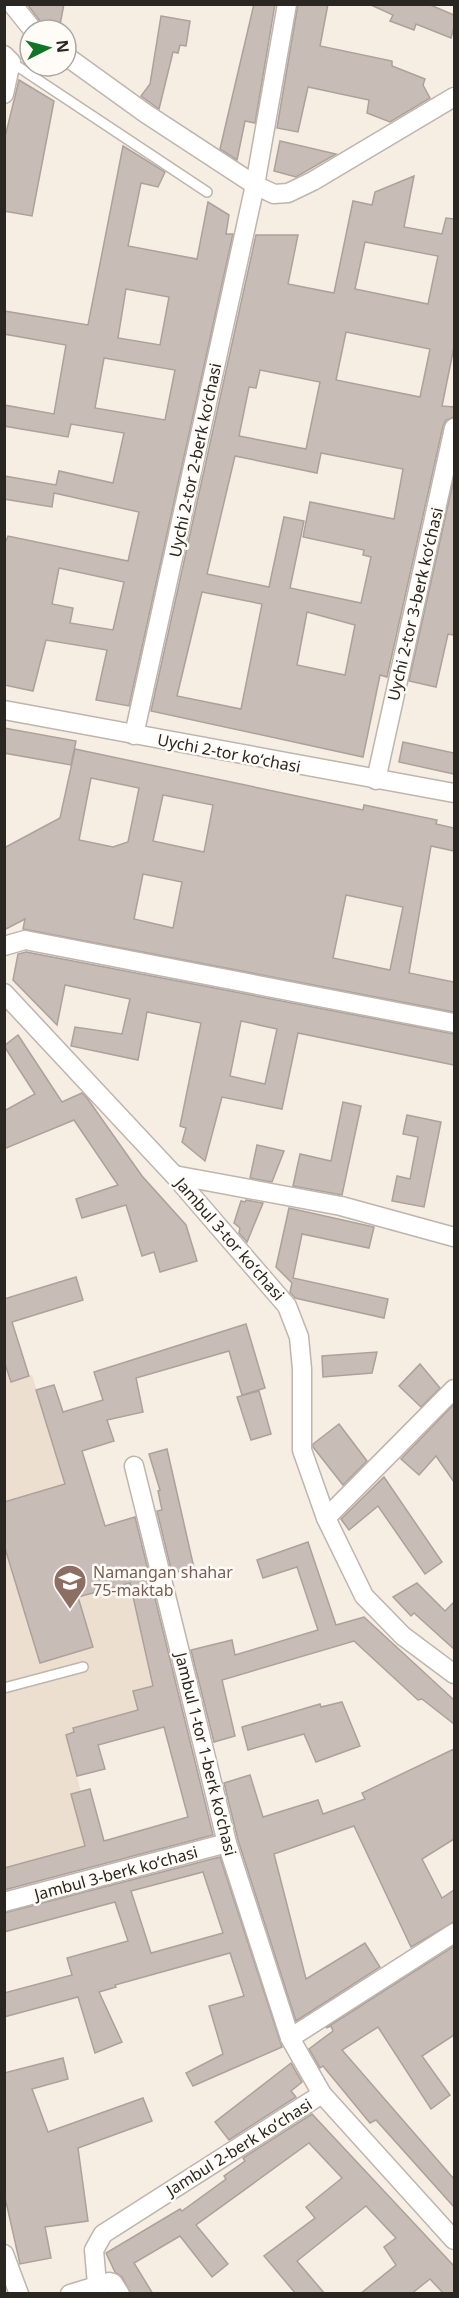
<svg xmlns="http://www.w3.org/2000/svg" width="459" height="2298" viewBox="0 0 459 2298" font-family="'Noto Sans',sans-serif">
<rect width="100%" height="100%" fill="#f6ede3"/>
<path fill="#eddfcf" d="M4,1361l7,20 21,-6 55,178 16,37 27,-7 23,103 -20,5 4,19 -63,18v4l-8,3 15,57 -10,3 14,51 -80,22z"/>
<g fill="#c8bcb6" stroke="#ada19b" stroke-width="1.5" fill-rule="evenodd">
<path d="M27,4h37l-5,26h-10l-6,-5z"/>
<path d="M254,4h21l-20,119 -10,-2 -8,39 -17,-11z"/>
<path d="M298,4h30l-8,42 72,15v5l33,13 -2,6 7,13 -40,24 -23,-9 2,-13 -61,-13 -10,45 -21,-4z"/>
<path d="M369,4h59l26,11v12l-3,11 -35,-14 -2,6 -24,-9 3,-6z"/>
<path d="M161,16l29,5 -4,25 -6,-1 -2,8 -5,-1 -14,57 -18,-13 9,-12z"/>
<path d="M19,80l35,21 -22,115 -28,-5v-70z"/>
<path d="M280,141l56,13 -40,23 -22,-6z"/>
<path d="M123,146l42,26 -7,15 -17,-4 -13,63 69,13 11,-57 21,13 -3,19h7l-104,472 -33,-6 11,-50 -61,-10 -13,51 -29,-6v-139l4,-10 120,25 11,-49 -85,-19 -2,14 -48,-8v-23l52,9 3,-14 54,12 11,-50 -53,-9 -3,13 -64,-11v-21l50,9 12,-69 -62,-11v-23l84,14zM126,289l43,8 -9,48 -42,-7zM104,358l71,12 -10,50 -70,-12zM59,568l65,14 -11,48 -43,-7 3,-15 -21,-4z"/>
<path d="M414,176l-10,51 38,7 4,-16 8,1v128l-12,59 12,1v10l-8,3 -3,6 -56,251 -7,-2 -17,82 -212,-46 105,-476h42l-10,49 46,9 19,-92 19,4 3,-13zM365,242l73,14 -10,48 -73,-15zM346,332l84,17 -10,48 -84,-17zM260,370l60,12 -14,67 -67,-13 10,-49 7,1zM321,453l82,16 -9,50 -84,-17 -7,35 61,13 -1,5 8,2 -10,46 -71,-15 14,-67 -20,-4 -15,70 -62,-13 28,-118 82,17zM202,592l60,12 -21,105 -64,-13zM307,612l48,13 -10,50 -48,-10z"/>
<path d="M454,478v157l-6,-1 -12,53 -27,-6z"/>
<path d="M4,728l72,13 -5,24 -67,-12z"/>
<path d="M403,742l51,11v21l-55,-12z"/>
<path d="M75,749l288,61 1,-5 73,15 -1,4 18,4v23l-23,-5 -22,127 45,9v30l-431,-83 2,-10 -21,11v-82l56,-30zM91,778l48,10 -11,54 -15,5 -34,-7zM163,795l50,10 -9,47 -51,-11zM143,874l39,8 -9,46 -39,-9zM346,895l57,12 -13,63 -57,-12z"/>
<path d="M26,952l428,82v31l-156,-32 -16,76 -60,-12 -17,64 -23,-19 4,-14 -6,-2 21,-103 -54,-11 -9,48 -67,-14 4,-19 47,7 8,-35 -65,-14 -8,40 -44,-45 5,-26zM241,1021l36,8 -12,55 -35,-8z"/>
<path d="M18,1035l44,67 20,-9 5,5 55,78 44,49 11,36 -37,11 -6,-20 -12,4 -16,-51 -44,13 -6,-19 42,-14 -44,-65 -70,29v-38l31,-17 -31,-48z"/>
<path d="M343,1102l18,4 -19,89 -49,-9 7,-32 31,7z"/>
<path d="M407,1115l34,7 -17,85 -32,-6 5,-25 13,3 8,-42 -15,-3z"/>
<path d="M257,1145l27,6 -12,31 -22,-4z"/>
<path d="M246,1200l17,3 -16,39 -8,-9 1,-5 -6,-5 7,-22 4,1z"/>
<path d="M289,1208l85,19 -5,21 -67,-14 -9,44 95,21 -4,19 -89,-20 -5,-6 2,-9 -16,-16z"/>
<path d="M76,1277l7,23 -71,22 17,54 -18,6 -7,-21v-62z"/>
<path d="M246,1324l19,64 -23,7 -13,-44 -93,27 7,34 -36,8 7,21 -32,10 23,75 30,-9 78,318 -209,55v-22l81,-22 -14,-52 19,-5 14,52 84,-24 -24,-90 -66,18 7,24 -28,7 -11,-41 8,-3 -1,-4 65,-18 -5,-19 20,-5 -23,-103 -52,14 15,50 -53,16 -36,-118v-43l61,-18 -29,-94 18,-5 9,27 40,-12 -9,-28z"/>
<path d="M377,1352l-5,21 -49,4 -1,-21z"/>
<path d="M420,1364l20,24 -19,19 -22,-21z"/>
<path d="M259,1391l12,43 -20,6 -14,-43z"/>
<path d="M454,1404v78l-18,-26 -17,19 -18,-16z"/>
<path d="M339,1424l28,37 -24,24 -30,-38v-3z"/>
<path d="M167,1449l27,119 -22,5 -15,-62 5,-1 -4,-19 2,-1 -11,-36z"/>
<path d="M384,1477l58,85 -17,12 -47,-68 -29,24 -8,-11z"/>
<path d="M308,1542l28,83 28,-8 90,83v24l-32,-25 -4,1 -64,-59 -132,39 13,56 -21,6 -23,-92 41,-10 3,15 83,-25 -21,-63 -34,11 -6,-18z"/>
<path d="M417,1583l28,28 9,-9v47l-40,-36 -3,3 -18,-19z"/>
<path d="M342,1702l18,44 -44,16 -12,-28 -56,16 -6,-23 78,-23 1,3z"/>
<path d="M454,1749v90l-32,20 20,39 12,-8v32l-43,25 -57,-121 -80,28 32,125 59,-36 15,24 -84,54 -58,-181 -14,-57 26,-8 13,42 55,-17 5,14 42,-15 -3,-6z"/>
<path d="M220,1857l62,190 -89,39 -7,-13 37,-19 -14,-48 35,-10 -14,-43 -115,32 1,2 -17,5 23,50 -27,11 -17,-56 -74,20v-24l68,-18 -5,-17 61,-17 -13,-39 -111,30v-19zM203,1872l20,61 -72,20 -20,-62z"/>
<path d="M454,1946v89l-32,21 28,39 -19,14 -53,-82 -36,23 112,129v28l-78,-87 -6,3 -47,-57 -3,2 -11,-19 24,-18 -2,-5 -5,2z"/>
<path d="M63,2058l5,21 -36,10 16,43 95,-34 9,23 -74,27 10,73 -43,6 6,31 -31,6 -16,-71v-120z"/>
<path d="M291,2063l11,19 -11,9 5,6 -67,43 -14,-18z"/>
<path d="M312,2114l142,152v28h-10l-14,-15 -19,15h-51l36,-29 -12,-18 12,-9 -30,-32 -69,55 28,33h-29l-32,-38 51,-38 -9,-11 36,-29 -33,-35 -113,82 32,39 -16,13 -32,-41 -46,27 19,31h-22l-9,-17 -7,-5 -9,-19 74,-44 2,2 44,-32 -2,-3 21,-15 -2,-3z"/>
</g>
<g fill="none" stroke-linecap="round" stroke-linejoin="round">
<g stroke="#beb5ac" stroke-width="12">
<g id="service">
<path d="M11,62l196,130"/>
<path d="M4,1688l79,-21"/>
</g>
</g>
<g stroke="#beb5ac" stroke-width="21">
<g id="minor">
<path d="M12,4l21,26"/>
<path d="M4,55l7,7 -7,32"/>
<path d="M66,56l79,57 110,72 19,9 14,-1 25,-12 141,-84"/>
<path d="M4,710l450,83"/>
<path d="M134,735l121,-550 32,-181"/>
<path d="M376,780l78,-352"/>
<path d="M4,946l21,-6 429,83"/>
<path d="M4,993l170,182 113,131 12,31 3,32v81l24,68 38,78 39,40 51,38"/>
<path d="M174,1175l167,31 113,31"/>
<path d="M134,1466l93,377 63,195 32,56 132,146"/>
<path d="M326,1518l128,-129"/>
<path d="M4,1902l223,-59"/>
<path d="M290,2038l164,-105"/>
<path d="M4,2254l15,40"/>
<path d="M97,2284l-3,-34 9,-16 219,-140"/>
<path d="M70,2294l39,-12 4,1 7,11"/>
</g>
</g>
<use href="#service" stroke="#fff" stroke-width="9"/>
<use href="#minor" stroke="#fff" stroke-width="18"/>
</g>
<defs>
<g id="school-pin" transform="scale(1.725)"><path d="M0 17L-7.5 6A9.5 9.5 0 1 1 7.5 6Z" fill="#8d6e63" stroke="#fffbf7"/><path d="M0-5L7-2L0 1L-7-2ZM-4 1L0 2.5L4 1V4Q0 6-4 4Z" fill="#fff"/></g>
</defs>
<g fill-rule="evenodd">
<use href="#school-pin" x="70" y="1581"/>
</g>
<g text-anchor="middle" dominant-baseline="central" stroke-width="5" stroke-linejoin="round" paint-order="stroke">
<g font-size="16" fill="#2a2723" stroke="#fffbf7">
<text transform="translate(195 460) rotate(-78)">Uychi 2-tor 2-berk koʻchasi</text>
<text transform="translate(415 604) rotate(-77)">Uychi 2-tor 3-berk koʻchasi</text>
<text transform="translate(229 753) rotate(11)">Uychi 2-tor koʻchasi</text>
<text transform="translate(230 1239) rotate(49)">Jambul 3-tor koʻchasi</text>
<text transform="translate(206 1754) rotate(76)">Jambul 1-tor 1-berk koʻchasi</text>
<text transform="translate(116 1873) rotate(-15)">Jambul 3-berk koʻchasi</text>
<text transform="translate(239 2147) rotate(-32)">Jambul 2-berk koʻchasi</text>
</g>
<g font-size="16" fill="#785e54" stroke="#fffbf7" text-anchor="start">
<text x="93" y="1572">Namangan shahar<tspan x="93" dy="18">75-maktab</tspan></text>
</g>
</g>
<rect width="459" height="2298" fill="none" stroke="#2a2723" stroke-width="12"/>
<g transform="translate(48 48) rotate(84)"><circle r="28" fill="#fffbf7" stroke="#aaa6a2" stroke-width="1.5"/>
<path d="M0-4.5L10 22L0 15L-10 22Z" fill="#117527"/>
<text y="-9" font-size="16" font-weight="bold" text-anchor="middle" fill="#2a2723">N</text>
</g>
</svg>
